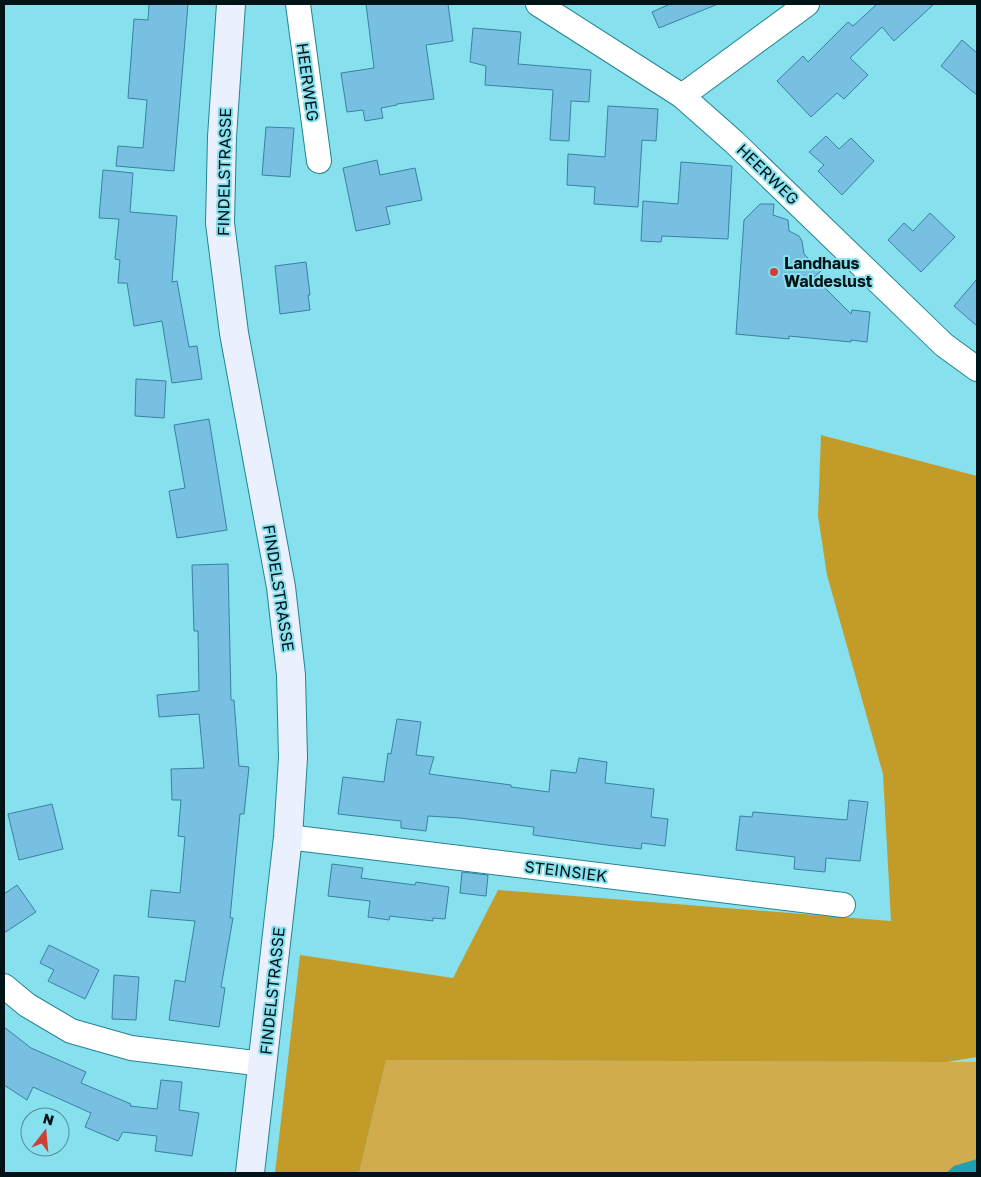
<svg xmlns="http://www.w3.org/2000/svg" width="981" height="1177" viewBox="0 0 981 1177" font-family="'Golos Text',sans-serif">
<rect width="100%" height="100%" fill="#87e0ed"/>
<path fill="#d0ac4f" d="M386,1060l591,2v111h-618z"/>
<path fill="#c29b28" d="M821,435l156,41v581l-30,5 -561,-2 -27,113h-84l25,-218 153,23 45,-88 393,31 -8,-147 -56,-199 -9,-59z"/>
<path fill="#20a1b1" d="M977,1159v14h-31l8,-7z"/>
<g fill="#77c0e1" stroke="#3782a0">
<path d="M149,4h39l-14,167 -58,-5 2,-20 25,2 4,-48 -19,-2 6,-79 14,1z"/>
<path d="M366,4h82l5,37 -27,4 8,54 -37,5v1l-16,3 2,10 -18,3 -2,-11 -16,2 -6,-39 33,-5z"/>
<path d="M670,4h48l-59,24 -7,-16z"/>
<path d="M877,4h57l-40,37 -12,-14 -32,31 18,17 -24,24 -7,-6 -26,24 -34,-36 26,-25 5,6 40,-40 5,4z"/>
<path d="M473,28l48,4 -3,32 73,6 -2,32 -18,-1 -2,40 -19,-1 3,-50 -68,-5 1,-19 -16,-4z"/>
<path d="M962,40l15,13v42l-36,-29z"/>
<path d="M608,106l50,3 -2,32 -14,-1 -4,67 -44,-3 1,-17 -28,-2 1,-31 37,3z"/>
<path d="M266,127l28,1 -4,49 -28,-2z"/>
<path d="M826,136l13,13 12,-11 23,23 -32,34 -24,-24 6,-6 -15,-13z"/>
<path d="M377,160l3,15 35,-7 7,32 -36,7 4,17 -34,7 -13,-63z"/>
<path d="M681,162l51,4 -4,73 -66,-3 -1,6 -20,-1 2,-40 35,3z"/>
<path d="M103,170l30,3 -3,39 47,4 -5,66 5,-1 12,66 8,-1 5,33 -30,4 -10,-62 -28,5 -7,-43h-9l2,-23 -5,-1 4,-40 -20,-1z"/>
<path d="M760,204h14l-1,11 15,5 1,11 10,5 3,5 2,13 17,17 -7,6 37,37 1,-4 18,2 -3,30 -16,-2v2l-62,-6v3l-53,-5 8,-114z"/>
<path d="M930,213l25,24 -34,35 -33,-32 16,-17 9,8z"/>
<path d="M306,262l4,33h-2l2,15 -30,4 -5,-48z"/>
<path d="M977,279v47l-23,-20z"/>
<path d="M136,379l30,2 -2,37 -29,-2z"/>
<path d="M209,419l18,111 -50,8 -8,-47 16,-3 -11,-63z"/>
<path d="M228,564l3,136h3l5,66 10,1 -5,47h-4l-10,104h3l-12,69 4,1 -6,39 -50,-7 6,-40 10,2 10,-61 -47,-4 3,-27 29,3 5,-56 -7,-1 3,-36h-9l-1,-31 33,-1 -5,-54 -40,3 -2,-22 42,-4 -1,-60h-4l-2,-66z"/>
<path d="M397,719l24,3 -5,33 18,2 -5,17 82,11v2l38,5 2,-22 25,3 3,-15 28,4 -2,21 49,6 -3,28 17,2 -3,27 -23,-3 -1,6 -34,-4 -74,-10 1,-8 -74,-9 -32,-2 -2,15 -25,-3v-7l-63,-7 5,-37 41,5 4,-29 3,1z"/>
<path d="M849,800l19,2 -8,59 -34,-3 -1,14 -31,-3 1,-12 -59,-7 4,-34 12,1 1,-5 94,8z"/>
<path d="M52,804l11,45 -44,11 -11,-46z"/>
<path d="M332,864l31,4 -2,10 54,7 1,-3 33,5 -4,32 -12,-1v3l-43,-5 -1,4 -21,-3 2,-16 -42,-5z"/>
<path d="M462,872l26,3 -2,21 -26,-3z"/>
<path d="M17,885l19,27 -32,21v-39z"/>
<path d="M49,945l50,25 -14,29 -37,-18 6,-11 -14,-7z"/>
<path d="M114,975l25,2 -3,43 -24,-1z"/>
<path d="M4,1027l27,21 55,24 -5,11 50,21 -1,2 27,3 4,-29 21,2 -3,28 20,3 -7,43 -37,-5 2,-15 -34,-4 -5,9 -33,-14 6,-14 -58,-26 -6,13 -23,-15z"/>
</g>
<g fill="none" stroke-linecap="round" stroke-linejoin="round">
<g stroke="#238490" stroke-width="26">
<g id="street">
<path d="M298,4l21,157"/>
<path d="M538,4l144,92 52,46 210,203 33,24"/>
<path d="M682,96l125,-92"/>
<path d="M288,837l555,68"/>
<path d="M4,986l23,19 44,26 60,17 132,16"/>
</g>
</g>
<g stroke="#238490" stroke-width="30">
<path id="secondary" d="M231,4l-9,133 -2,86 14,110 47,254 10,88 2,83 -5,79 -38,336"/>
</g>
<use href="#street" stroke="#fff" stroke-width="24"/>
<use href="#secondary" stroke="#ebf0fe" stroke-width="28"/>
</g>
<circle fill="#ce4036" stroke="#87e0ed" stroke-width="2" cx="774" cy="272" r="5"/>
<g text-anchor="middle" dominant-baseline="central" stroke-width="4" stroke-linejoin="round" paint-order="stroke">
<g font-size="16" fill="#001317" stroke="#87e0ed">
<text transform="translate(308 82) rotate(82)">HEERWEG</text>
<text transform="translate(224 172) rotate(-89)">FINDELSTRASSE</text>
<text transform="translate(768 174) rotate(44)">HEERWEG</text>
<text transform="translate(279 588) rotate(81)">FINDELSTRASSE</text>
<text transform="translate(566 871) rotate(7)">STEINSIEK</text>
<text transform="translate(272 991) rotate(-84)">FINDELSTRASSE</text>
</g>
<g font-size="16" font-weight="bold" fill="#001317" stroke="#87e0ed" text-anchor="start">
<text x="784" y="263">Landhaus<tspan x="784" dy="18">Waldeslust</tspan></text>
</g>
</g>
<rect width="981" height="1177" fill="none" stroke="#001317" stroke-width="10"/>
<g transform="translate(45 1132) rotate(16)"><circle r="24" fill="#87e0ed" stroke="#518e97"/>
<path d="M0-4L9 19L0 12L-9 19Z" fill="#ce4036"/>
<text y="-8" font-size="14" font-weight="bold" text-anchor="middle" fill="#001317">N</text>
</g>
</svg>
